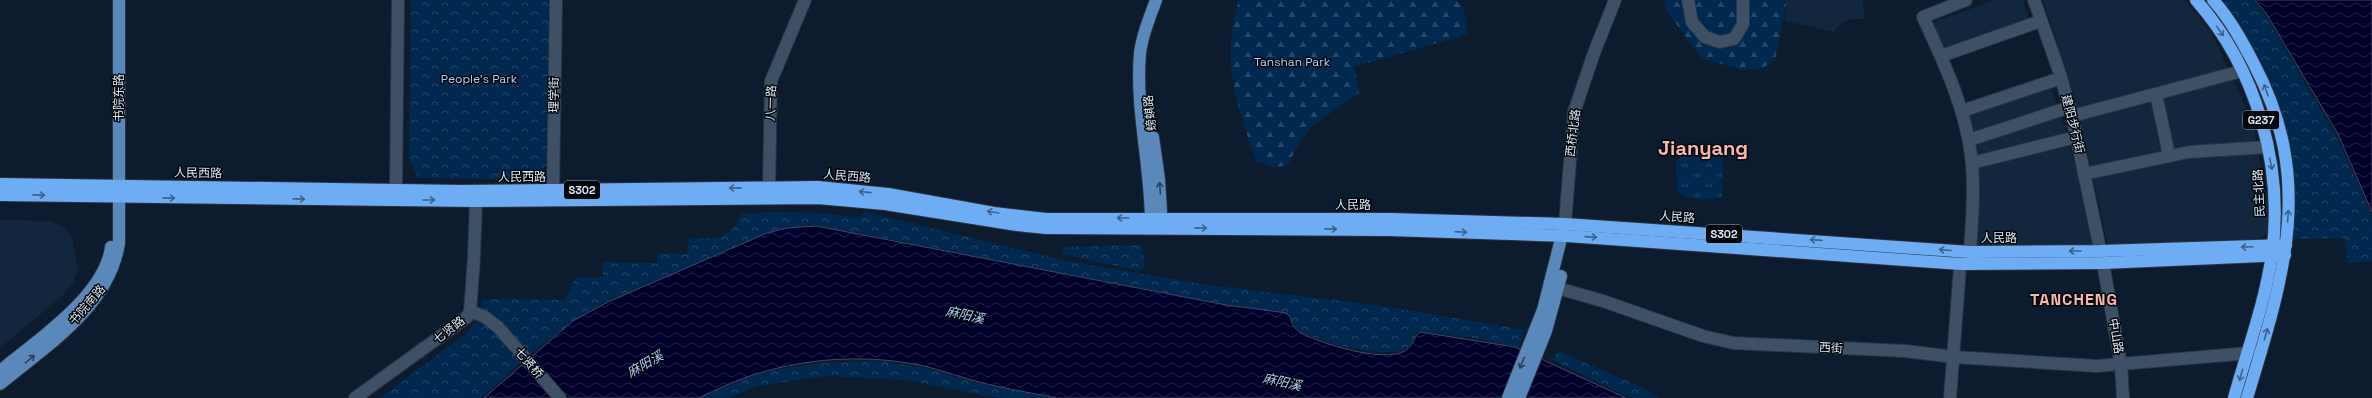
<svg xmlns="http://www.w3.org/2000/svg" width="2372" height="398" viewBox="0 0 2372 398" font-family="'Space Grotesk','Noto Sans SC',sans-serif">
<defs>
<pattern id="grass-tufts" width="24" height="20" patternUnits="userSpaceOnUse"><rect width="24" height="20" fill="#01294f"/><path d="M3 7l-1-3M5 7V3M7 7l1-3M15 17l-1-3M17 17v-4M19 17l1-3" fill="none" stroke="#254869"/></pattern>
<pattern id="forest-firs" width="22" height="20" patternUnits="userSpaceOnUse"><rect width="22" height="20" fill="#01294f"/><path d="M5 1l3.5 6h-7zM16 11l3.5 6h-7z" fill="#254869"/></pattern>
<pattern id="park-crowns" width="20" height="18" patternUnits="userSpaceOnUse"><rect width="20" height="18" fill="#01294f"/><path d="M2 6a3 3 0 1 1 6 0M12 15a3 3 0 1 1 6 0" fill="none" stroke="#254869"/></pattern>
<pattern id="water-waves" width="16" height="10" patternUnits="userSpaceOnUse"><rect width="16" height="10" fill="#00002a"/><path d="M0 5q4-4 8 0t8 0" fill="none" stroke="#252549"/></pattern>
</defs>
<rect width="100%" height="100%" fill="#0c1c2e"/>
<g fill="#12273e">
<path d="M1787,0h76l1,19h-11l-11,3 -8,10 -49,-11z"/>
<path d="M1995,0h28l6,20 -82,37 -14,-26 3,-10z"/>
<path d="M2043,0h142l26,32 42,91 14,79v31l-8,6 -151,6 -31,-139z"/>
<path d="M2051,86l16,49 27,107 -7,4 -107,1 -4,-4 1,-87 -10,-52z"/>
<path d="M0,220l51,1 14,7 7,10 6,30 -5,15 -12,14 -61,51z"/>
</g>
<path fill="url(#grass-tufts)" d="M1680,157h40l3,3 -1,37c-13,4 -34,3 -45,-5l-1,-31z"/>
<g fill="url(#forest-firs)">
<path d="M1239,0h216l8,6 5,26 -6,4 -108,31 6,25 -47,33 -11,13 -15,28 -14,1 -17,-6c-19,-58 -36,-100 -17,-161z"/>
<path d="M1664,0h123l-12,59 -12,9 -20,2 -42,-12 -35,-48z"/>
</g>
<g fill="url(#park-crowns)">
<path d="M411,0h138l-1,160 -9,20 -121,-2 -9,-20z"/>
<path d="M2220,0h33l13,16 70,120 36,79v47l-24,1 -4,-25 -52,1 -2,-3 2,-69 -9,-41z"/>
<path d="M770,212l58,1 30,5 7,-6 201,49 142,24 175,21 142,24 -6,17 -44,-9 -58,-7c-3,7 -4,15 -14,19 -21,8 -96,-8 -111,-26 -2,-3 -2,-7 -3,-11l-66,-9 -407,-79 -39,4 -176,75c-45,26 -82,60 -120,94h-101l87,-65 13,-19 3,-15 82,1 11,-23h27v-15l54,1v-10l30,1 2,-16c27,1 41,3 53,-24z"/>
<path d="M1142,245l3,24 -8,1 -75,-16v-7z"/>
<path d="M1558,351l81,35 20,12h-27l-80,-38z"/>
<path d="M882,361l43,7 54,15 74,15h-55l-92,-18 -80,-4 -69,10 -28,12h-27c59,-33 114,-36 180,-37z"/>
</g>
<g fill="url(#water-waves)" stroke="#414566">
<path d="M2255,0h117v212l-34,-78 -72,-121z"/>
<path d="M816,226l410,79 61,8c6,6 2,12 13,19 20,12 84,31 105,19 9,-6 9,-15 15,-19l95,15 111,51h-569c-25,-5 -50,-9 -74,-15 -20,-5 -39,-12 -59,-17 -74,-16 -158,-5 -224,32h-216l89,-77 35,-19 159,-69 20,-5z"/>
</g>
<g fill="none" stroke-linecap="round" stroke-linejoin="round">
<g stroke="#2c3341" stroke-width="14">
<g id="minor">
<path d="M1688,0l4,22 13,15 15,5 14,-3 9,-15v-24"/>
<path d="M1966,0l-43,17c20,44 42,89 48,138 4,32 1,65 -1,97"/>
<path d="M2034,0l25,71 13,45 31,147 18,102 2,33"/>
<path d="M1941,56l100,-35"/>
<path d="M2156,94l13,61"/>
<path d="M1962,111l99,-33"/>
<path d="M2072,116l170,-45"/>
<path d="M1969,140l101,-33"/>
<path d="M1972,163l104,-26"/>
<path d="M2084,174l105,-22 79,-5"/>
<path d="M769,188l2,-107 34,-81"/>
<path d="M396,190l2,-190"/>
<path d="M553,191l3,-191"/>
<path d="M1565,224l9,-112 20,-59 21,-53"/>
<path d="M1550,286l53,15 100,35 30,7 172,8 49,6 143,9 164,-14"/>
<path d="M470,311l15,6 13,10 62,71"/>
<path d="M355,398l112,-81 3,-6 4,-53 2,-57"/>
<path d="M1950,398l11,-144"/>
</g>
</g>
<g stroke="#2c3341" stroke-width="14">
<g id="major">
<path d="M1153,137l6,42 3,48"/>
<path d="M1151,228c1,-58 -16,-117 -11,-175 2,-18 10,-36 16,-53"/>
<path d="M0,371c36,-30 105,-75 111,-124"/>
<path d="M0,384c47,-39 109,-77 119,-141v-243"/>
<path d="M1508,398l35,-88 21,-83"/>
<path d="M1519,398l27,-67 15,-55"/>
</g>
</g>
<g stroke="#2c3341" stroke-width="14">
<g id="highway">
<path d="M2196,0c60,68 88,165 76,254 -7,49 -25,97 -38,144"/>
<path d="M2213,0c17,19 29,41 41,64 62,118 29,215 -7,334"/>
<path d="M0,184l461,7 357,-4 70,7 106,19 52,6h344l175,5 405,28 131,-1 185,-6"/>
<path d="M0,195l476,6 342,-3 67,6 132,21 29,3 343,2 178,6 394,28 142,-1 182,-8"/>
</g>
</g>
<use href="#minor" stroke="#3e5065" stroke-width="12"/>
<use href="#major" stroke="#5b88ba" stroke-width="12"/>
<use href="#highway" stroke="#6eadf3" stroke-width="12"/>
</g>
<defs><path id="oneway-shaft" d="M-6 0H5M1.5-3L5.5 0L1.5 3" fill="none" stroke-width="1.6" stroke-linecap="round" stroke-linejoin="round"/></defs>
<g stroke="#3d628c">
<use href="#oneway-shaft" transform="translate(2220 31) rotate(55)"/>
<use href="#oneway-shaft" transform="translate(2266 90) rotate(-110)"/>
<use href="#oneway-shaft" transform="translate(2271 164) rotate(78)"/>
<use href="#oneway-shaft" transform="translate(735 188) rotate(179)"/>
<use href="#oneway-shaft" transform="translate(865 192) rotate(-174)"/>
<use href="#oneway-shaft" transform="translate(39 195) rotate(1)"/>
<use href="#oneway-shaft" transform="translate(169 198) rotate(1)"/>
<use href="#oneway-shaft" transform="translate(299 199) rotate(1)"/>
<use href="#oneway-shaft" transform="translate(429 200)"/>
<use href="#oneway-shaft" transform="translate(993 212) rotate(-171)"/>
<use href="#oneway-shaft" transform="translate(2288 216) rotate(-86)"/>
<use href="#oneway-shaft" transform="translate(1123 218) rotate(180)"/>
<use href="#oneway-shaft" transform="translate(1201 228) rotate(1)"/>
<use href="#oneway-shaft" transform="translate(1331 229) rotate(1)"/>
<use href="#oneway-shaft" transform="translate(1461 232) rotate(2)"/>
<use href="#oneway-shaft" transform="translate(1591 237) rotate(4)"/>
<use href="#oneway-shaft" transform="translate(1816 240) rotate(-176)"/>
<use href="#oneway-shaft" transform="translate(2247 247) rotate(178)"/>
<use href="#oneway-shaft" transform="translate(1945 250) rotate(-175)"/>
<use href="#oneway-shaft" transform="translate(2075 251) rotate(180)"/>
<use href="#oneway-shaft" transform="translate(2266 334) rotate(-74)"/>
<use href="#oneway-shaft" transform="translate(2241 375) rotate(106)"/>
</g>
<g stroke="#2a405b">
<use href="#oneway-shaft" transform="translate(1160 188) rotate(-94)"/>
<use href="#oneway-shaft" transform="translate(30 359) rotate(-39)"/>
<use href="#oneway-shaft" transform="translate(1522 363) rotate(112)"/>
</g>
<g text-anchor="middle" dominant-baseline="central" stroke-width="3" stroke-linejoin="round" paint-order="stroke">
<g fill="#02060d" stroke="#99a2ad" stroke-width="1">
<rect x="2243" y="111" width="36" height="18" rx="3"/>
<rect x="564" y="181" width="36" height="18" rx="3"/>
<rect x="1706" y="225" width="36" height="18" rx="3"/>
</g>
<g font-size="11" font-weight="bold" fill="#dae5f1">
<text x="2261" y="120">G237</text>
<text x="582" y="190">S302</text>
<text x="1724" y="234">S302</text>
</g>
<g font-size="12" fill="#adcef3" stroke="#02060d">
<text x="1292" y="62">Tanshan Park</text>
<text x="479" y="79">People's Park</text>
</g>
<g font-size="12" fill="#dae5f1" stroke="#02060d">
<text transform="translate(554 95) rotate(-89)">理学街</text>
<text transform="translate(119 98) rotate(-90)">书院东路</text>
<text transform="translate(771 103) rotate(-88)">八一路</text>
<text transform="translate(1150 113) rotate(-96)">螃蜞路</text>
<text transform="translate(2073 124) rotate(76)">建阳步行街</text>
<text transform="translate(1573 133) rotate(-83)">西桥北路</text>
<text transform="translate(198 173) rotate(1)">人民西路</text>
<text transform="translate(847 176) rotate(5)">人民西路</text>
<text x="522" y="177">人民西路</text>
<text transform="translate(2259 193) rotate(-93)">民主北路</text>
<text x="1353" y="205">人民路</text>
<text transform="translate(1677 217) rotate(4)">人民路</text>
<text x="1999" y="238">人民路</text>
<text transform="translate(87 305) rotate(-49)">书院南路</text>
<text transform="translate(449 330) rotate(-38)">七贤路</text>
<text transform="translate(2116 336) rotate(80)">中山路</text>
<text transform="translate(1831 348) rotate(3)">西街</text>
<text transform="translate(529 363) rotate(49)">七贤桥</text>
</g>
<g font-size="13" font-style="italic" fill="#a9caef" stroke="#02060d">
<text transform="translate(965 315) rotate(12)">麻阳溪</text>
<text transform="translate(645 364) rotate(-30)">麻阳溪</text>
<text transform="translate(1282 382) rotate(12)">麻阳溪</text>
</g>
<g font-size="16" font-weight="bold" letter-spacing="1" fill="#f9b6ad" stroke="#02060d">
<text x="2074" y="299">TANCHENG</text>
</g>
<g font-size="20" font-weight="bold" fill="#f9b6ad" stroke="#02060d">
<text x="1703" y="148">Jianyang</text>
</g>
</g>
</svg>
